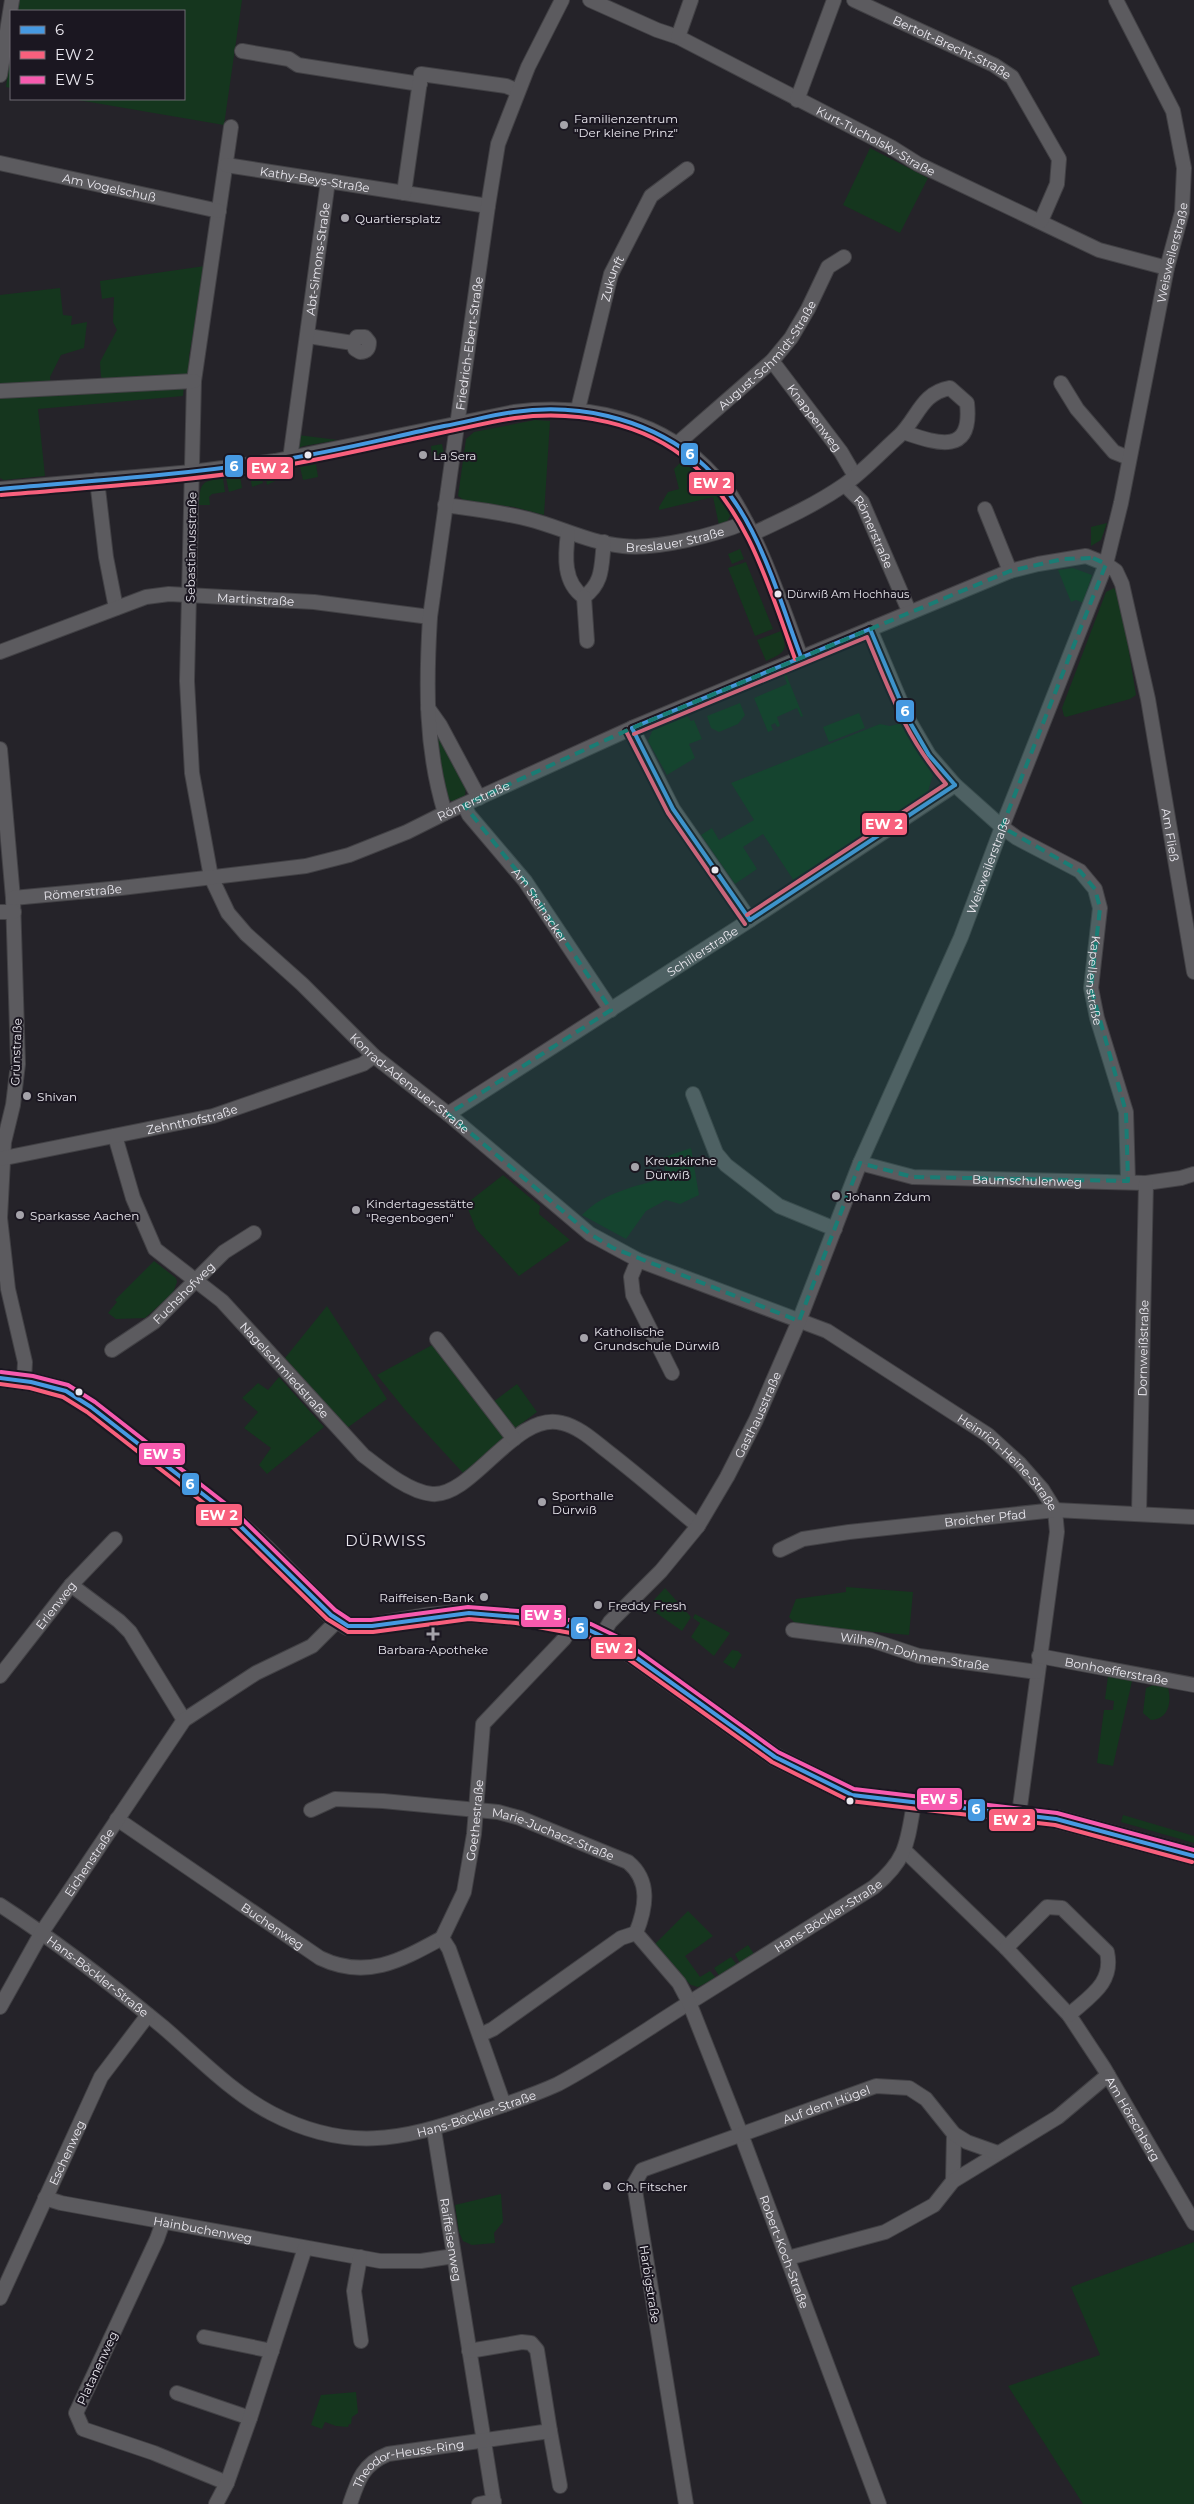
<svg xmlns="http://www.w3.org/2000/svg" width="1194" height="2504" viewBox="0 0 1194 2504" font-family="Montserrat,sans-serif">
<rect width="100%" height="100%" fill="#252329"/>
<g fill="#15361e">
<path d="M19,0h223l-18,125 -152,-26h112v-88h-167z"/>
<path d="M11,50v38l-5,-1z"/>
<path d="M870,148l58,30 -28,55 -57,-28z"/>
<path d="M205,266l-16,90v19l-78,7 -10,-5 -1,-15 17,-32 -4,-8 1,-25 -12,2 -2,-18z"/>
<path d="M60,288l3,27 9,1 -1,9 16,-3 -3,26 -23,7 -11,22 1,8 -51,3v-93z"/>
<path d="M184,385l-1,11 -145,13 7,67 -41,4 -4,-2v-83z"/>
<path d="M535,420l15,1 -6,94 -30,-8 -49,-6 -7,-5 8,-57 8,-7z"/>
<path d="M298,435l40,5 -34,6 -9,3z"/>
<path d="M442,444l2,10 -12,2 -1,-10z"/>
<path d="M682,461c14,11 45,37 48,55l-3,6 -8,3 -6,-28 -54,13v-3l9,-15 11,-3 -5,-20z"/>
<path d="M316,464l2,13 -15,3 -3,-13z"/>
<path d="M280,470l3,7 -16,8 -2,-13z"/>
<path d="M261,473l2,10 -11,4 -2,-12z"/>
<path d="M240,476l2,12 -13,4 -3,-14z"/>
<path d="M223,478l2,14 -13,2 -3,3 1,8h-11c1,-22 2,-24 24,-27z"/>
<path d="M1107,523l-6,17 -10,6v-19z"/>
<path d="M740,549l4,10 -12,5 -4,-10z"/>
<path d="M746,562l27,67 -18,7 -27,-68z"/>
<path d="M1073,568l19,7 -9,28 -7,-3 -5,2 -13,-32z"/>
<path d="M1114,588l5,3 17,104 -6,4 -64,18 -2,-1 -2,-8 44,-116z"/>
<path d="M781,631c8,20 3,22 -15,30l-9,-21z"/>
<path d="M786,674l17,42 -2,1 -4,-9 -20,9 3,9 -3,1 -2,-4 -4,2 2,5 -5,2 -14,-34 33,-14 -3,-9z"/>
<path d="M740,703l5,12 -7,9 -19,8 -8,-4 -4,-12z"/>
<path d="M859,713l6,15 -36,14 -6,-15z"/>
<path d="M686,714l5,7 3,-1 8,19 -13,5 6,14 -28,17 -19,-34 5,-12z"/>
<path d="M902,723l11,22 20,30 -8,26 -129,83 -33,-50 -20,13 14,22 -22,15 -34,-49 11,-7 7,12 35,-20 -23,-37 149,-59 10,2z"/>
<path d="M434,726l32,60 -1,10 -11,6 -6,-3 -18,-70z"/>
<path d="M691,1148l8,47 -19,9 -14,-4 -20,11 -20,28 -44,-24c22,-23 52,-28 85,-38l-5,-19z"/>
<path d="M503,1175l37,31 -1,8 31,26 -51,36 -43,-47 -10,-25z"/>
<path d="M154,1261l22,17 1,4 -4,11 -28,25 -29,1 -8,-6 9,-11 -2,-2z"/>
<path d="M327,1306l60,93 -40,29 -62,-70z"/>
<path d="M434,1344l70,92 1,5 -42,32 -57,-62 -29,-36z"/>
<path d="M279,1377l45,50 -57,47 -8,-9 12,-17 -27,-20 14,-16 -16,-14 16,-15 10,7z"/>
<path d="M517,1384l20,28 -23,17 -21,-27z"/>
<path d="M846,1587l67,5 -4,43 -112,-10 -8,-8 7,-18 50,-7z"/>
<path d="M665,1588l26,29 -9,14 -27,-19 3,-5 -6,-5z"/>
<path d="M695,1614l35,19 -16,23 -23,-19 9,-14 -7,-5z"/>
<path d="M732,1650l6,1 4,4 -8,14 -11,-7z"/>
<path d="M1108,1676l24,5 -19,85 -16,-3 7,-53h9l1,-9 -9,-2z"/>
<path d="M1153,1685l15,3c4,15 0,31 -17,32l-8,-7 3,-25z"/>
<path d="M1123,1815l71,21v7l-73,-21z"/>
<path d="M688,1911l25,25 -28,20 15,21 10,-6 6,7 -18,9 -7,-2 -39,-38z"/>
<path d="M748,1945l6,9 -14,9 -5,-9z"/>
<path d="M731,1957l6,8 -17,12 -6,-9z"/>
<path d="M501,2194l2,28 -9,11 1,10 -23,2 -9,-4 -4,-9 -4,-27z"/>
<path d="M1194,2242v262h-111l-75,-118 92,-31 -29,-68z"/>
<path d="M356,2392l2,21 -6,4 -1,7h-2l-1,3 -12,-1 -11,-4 -3,7 -11,-4 10,-30z"/>
</g>
<g fill="none" stroke-linecap="round" stroke-linejoin="round">
<g stroke="#424145" stroke-width="16">
<g id="minor">
<path id="s1" d="M590,0l67,30 21,7 213,110 27,17 181,86 68,18"/>
<path id="s2" d="M854,0l140,65 18,12 47,82 -2,25 -16,37"/>
<path d="M678,37l13,-37"/>
<path d="M242,51l47,8 9,6 122,19"/>
<path d="M0,75l12,-75"/>
<path d="M797,100l37,-100"/>
<path id="s3" d="M231,127l-37,254 -7,300 5,92 19,104 17,36 18,21 56,50 72,72 74,58 142,120 48,26 189,71 161,104 32,29 22,25 13,21 2,22 -38,282"/>
<path id="s4" d="M0,163l219,48"/>
<path id="s5" d="M226,165l262,41"/>
<path d="M404,193l17,-119 85,12 12,5"/>
<path d="M308,336l45,7 2,6 5,3c7,0 9,-4 9,-10l-4,-5h-8l-4,6"/>
<path id="s6" d="M772,361l69,91 14,24"/>
<path d="M1061,383l16,26 37,43 15,6"/>
<path d="M0,391l194,-10"/>
<path id="s7" d="M578,409l33,-135 40,-78 36,-27"/>
<path id="s8" d="M678,443l94,-82 19,-23 17,-29 20,-42 16,-10"/>
<path id="s9" d="M290,459l38,-278"/>
<path d="M97,480l9,77 10,51"/>
<path id="s10" d="M845,485l17,17 47,109"/>
<path d="M0,489l192,-17 83,-11 239,-49c74,-9 150,7 201,65 5,6 13,13 17,20 30,48 49,107 69,160"/>
<path id="s11" d="M445,505c28,4 56,7 83,14 32,8 62,24 95,27 32,4 93,-11 123,-24"/>
<path d="M985,509l25,62"/>
<path d="M568,533c-3,23 -5,50 16,64 20,-15 17,-32 20,-55"/>
<path d="M752,534c32,-15 63,-29 92,-49 20,-14 37,-33 55,-49 19,-18 22,-43 51,-48l17,15c6,54 -31,40 -64,29"/>
<path d="M584,597l3,44"/>
<path id="s12" d="M870,629l38,90 21,36 26,30 47,42 15,11 63,33 15,18 5,19 -9,80 6,30 29,94 2,69"/>
<path id="s13" d="M0,652l146,-55 23,-3 145,8 116,15"/>
<path d="M428,708l12,17 39,73"/>
<path d="M632,728l41,81 77,111"/>
<path d="M0,749l13,149 5,166 -5,41 -9,37 -4,76 8,71 17,73 -1,19"/>
<path id="s14" d="M464,805l5,10 56,66 86,129"/>
<path id="s15" d="M445,813c-20,-65 -19,-129 -15,-196l58,-411 10,-62 30,-77 34,-67"/>
<path id="s16" d="M13,898l108,-10 185,-22 43,-11 58,-23 38,-19 187,-85 378,-157 28,-7 48,-8 20,8 10,7 6,13 26,115 46,273"/>
<path d="M0,912h14"/>
<path d="M693,1094l23,59 10,12 53,41 56,23"/>
<path id="s17" d="M448,1114l302,-194 205,-135"/>
<path id="s18" d="M115,1136l18,62 22,51 67,52 141,154c18,14 46,37 69,39 40,4 84,-84 130,-71 17,4 31,17 45,28 31,24 61,50 91,75"/>
<path id="s19" d="M0,1159l213,-43 150,-52 11,-8"/>
<path id="s20" d="M860,1163l53,14 233,6 35,-5 13,-4"/>
<path d="M638,1260l-7,17 2,18 39,78"/>
<path d="M437,1339l77,100"/>
<path id="s21" d="M112,1350l42,-28 70,-70 30,-19"/>
<path id="s22" d="M1139,1514l7,-331"/>
<path id="s23" d="M780,1550l23,-11 46,-7 206,-22 139,7"/>
<path d="M71,1585l48,36 11,11 54,88"/>
<path id="s24" d="M793,1630l78,10 48,16 118,16"/>
<path id="s25" d="M602,1635l8,-13 51,-51 37,-45 29,-49 29,-57 43,-99 61,-158 101,-226 41,-110 104,-263 15,-61 46,-235 15,-56 2,-44 -11,-57 -57,-111"/>
<path id="s26" d="M1039,1656l155,29"/>
<path id="s27" d="M0,1676l71,-91 44,-46"/>
<path id="s28" d="M311,1810l24,-11 48,2 115,11 22,6 108,44c23,19 18,46 8,71"/>
<path id="s29" d="M117,1819l203,139c46,22 80,3 122,-20"/>
<path id="s30" d="M905,1851l101,97 63,67 35,53 90,155"/>
<path id="s31" d="M0,1905c57,37 111,79 163,122 34,29 68,65 108,86 74,39 130,28 206,1 27,-9 55,-18 81,-30 47,-25 89,-55 134,-83 60,-38 121,-76 182,-114 33,-28 33,-43 40,-84"/>
<path d="M1006,1948l41,-41 15,1 45,44c7,31 -17,44 -38,63"/>
<path id="s32" d="M0,2007l42,-75 142,-212 72,-47 56,-27 25,-25"/>
<path id="s33" d="M480,2035l13,-6 128,-91 15,-5 43,50 10,19 52,132 138,370"/>
<path id="s34" d="M504,2105l-55,-156 -7,-11 22,-46 10,-58 9,-110 81,-85 7,-12"/>
<path id="s35" d="M434,2130l60,374"/>
<path d="M953,2181l1,-47"/>
<path id="s36" d="M45,2198l16,5 319,58h41l33,-5"/>
<path d="M163,2222l-6,17 -81,174 7,16 71,24 73,30"/>
<path d="M360,2257l-6,34 7,50"/>
<path d="M788,2258l97,-26 49,-27 19,-24 105,-64 50,-42"/>
<path id="s37" d="M0,2298l101,-221 47,-62"/>
<path d="M204,2337l68,14"/>
<path d="M177,2393l73,25"/>
<path d="M550,2431l10,55"/>
<path d="M216,2504l11,-21 23,-65 55,-170"/>
<path id="s38" d="M350,2504c8,-24 13,-40 38,-50l162,-23 -13,-81 -6,-7 -9,-1 -53,9"/>
<path d="M479,2504l15,-3"/>
<path id="s39" d="M686,2504l-52,-320 8,-14 234,-84 33,2 17,11 28,35 13,8 31,11"/>
</g>
</g>
<g stroke="#424145" stroke-width="20">
<path id="tertiary" d="M0,1378l31,4 35,9 25,16 136,106 38,35 66,67 17,11h24l54,-9 43,-4 48,4 72,13 27,13 159,114 77,38 204,24 138,37"/>
</g>
<use href="#minor" stroke="#5c5b5f" stroke-width="14"/>
<use href="#tertiary" stroke="#5c5b5f" stroke-width="18"/>
<g stroke="#1b1721" stroke-width="8">
<g id="bus-1">
<path d="M0,489c91,-8 182,-14 273,-28 57,-8 114,-23 171,-35 23,-4 47,-11 70,-14 62,-9 128,5 179,44 61,47 82,132 108,201"/>
<path d="M870,629l38,90 21,36 26,30"/>
<path d="M632,728l238,-99"/>
<path d="M632,728l41,81 77,111"/>
<path d="M750,920l205,-135"/>
<path d="M0,1378l31,4 35,9 25,16 136,106 104,102 17,11h24l97,-13 48,4 72,13 27,13 159,114 77,38 204,24 138,37"/>
</g>
</g>
<g stroke="#1b1721" stroke-width="8">
<g id="bus-2">
<path d="M1,495c91,-8 184,-13 275,-28 54,-9 107,-22 160,-33 26,-5 52,-12 79,-16 60,-8 129,4 176,45 58,49 79,127 104,196"/>
<path d="M626,731l42,82 77,111"/>
<path d="M634,734l233,-97c23,55 39,101 79,147l-199,131"/>
<path d="M0,1384l30,4 33,9 24,15 136,106 104,101 21,13h25l96,-13 47,4 71,13 26,12 159,114 78,39 205,24 137,37"/>
</g>
</g>
<g stroke="#1b1721" stroke-width="8">
<path id="bus-3" d="M1,1372l32,4 35,9 27,17 136,106 104,102 15,10h21l97,-13 50,4 73,13 29,14 158,114 76,37 203,24 137,37"/>
</g>
<use href="#bus-1" stroke="#4699e1" stroke-width="4"/>
<use href="#bus-2" stroke="#f8607d" stroke-width="4"/>
<use href="#bus-3" stroke="#f75aaf" stroke-width="4"/>
</g>
<path fill="#1a7c74" fill-opacity="0.2" stroke="#1a7c74" stroke-width="4" stroke-dasharray="10 6" stroke-linejoin="round" d="M1093,558l13,6 -104,263 78,44 15,18 5,19 -9,80 35,124 2,69 -215,-4 -53,-14 -61,158 -186,-73 -23,-14 -142,-120 163,-104 -86,-129 -61,-76 168,-77 378,-157 53,-12z"/>
<g fill="#a5a3aa" stroke="#1b1721" stroke-width="2">
<circle cx="564" cy="125" r="5"/>
<circle cx="345" cy="218" r="5"/>
<circle cx="423" cy="455" r="5"/>
<circle cx="27" cy="1096" r="5"/>
<circle cx="635" cy="1167" r="5"/>
<circle cx="836" cy="1196" r="5"/>
<circle cx="356" cy="1210" r="5"/>
<circle cx="20" cy="1215" r="5"/>
<circle cx="584" cy="1338" r="5"/>
<circle cx="542" cy="1502" r="5"/>
<circle cx="484" cy="1597" r="5"/>
<circle cx="598" cy="1605" r="5"/>
<path d="M430.5 1626.5h5v5h5v5h-5v5h-5v-5h-5v-5h5z"/>
<circle cx="607" cy="2186" r="5"/>
</g>
<g fill="#eae8ef" stroke="#1b1721" stroke-width="2">
<circle cx="308" cy="455" r="4.5"/>
<circle cx="778" cy="594" r="4.5"/>
<circle cx="715" cy="870" r="4.5"/>
<circle cx="79" cy="1392" r="4.5"/>
<circle cx="850" cy="1801" r="4.5"/>
</g>
<g text-anchor="middle" dominant-baseline="central" stroke-width="4" stroke-linejoin="round" paint-order="stroke">
<g font-size="11" fill="#eae8ef" stroke="#1b1721" text-anchor="start">
<text x="787" y="594">Dürwiß Am Hochhaus</text>
</g>
<g font-size="12" fill="#eae8ef" stroke="#1b1721">
<text stroke="none"><textPath href="#s2" startOffset="109">Bertolt-Brecht-Straße</textPath></text>
<text stroke="none"><textPath href="#s1" startOffset="319">Kurt-Tucholsky-Straße</textPath></text>
<text stroke="none"><textPath href="#s5" startOffset="90">Kathy-Beys-Straße</textPath></text>
<text stroke="none"><textPath href="#s4" startOffset="112">Am Vogelschuß</textPath></text>
<text stroke="none"><textPath href="#s25" startOffset="1510">Weisweilerstraße</textPath></text>
<text stroke="none"><textPath href="#s9" startOffset="202">Abt-Simons-Straße</textPath></text>
<text stroke="none"><textPath href="#s7" startOffset="135">Zukunft</textPath></text>
<text stroke="none"><textPath href="#s15" startOffset="474">Friedrich-Ebert-Straße</textPath></text>
<text stroke="none"><textPath href="#s8" startOffset="126">August-Schmidt-Straße</textPath></text>
<text stroke="none"><textPath href="#s6" startOffset="71">Knappenweg</textPath></text>
<text stroke="none"><textPath href="#s10" startOffset="56">Römerstraße</textPath></text>
<text stroke="none"><textPath href="#s11" startOffset="236">Breslauer Straße</textPath></text>
<text transform="translate(191 547) rotate(-89)">Sebastianusstraße</text>
<text stroke="none"><textPath href="#s13" startOffset="266">Martinstraße</textPath></text>
<text stroke="none"><textPath href="#s16" startOffset="475">Römerstraße</textPath></text>
<text stroke="none"><textPath href="#s16" startOffset="1440">Am Fließ</textPath></text>
<text stroke="none"><textPath href="#s25" startOffset="868">Weisweilerstraße</textPath></text>
<text stroke="none"><textPath href="#s16" startOffset="70">Römerstraße</textPath></text>
<text stroke="none"><textPath href="#s14" startOffset="126">Am Steinacker</textPath></text>
<text stroke="none"><textPath href="#s17" startOffset="302">Schillerstraße</textPath></text>
<text stroke="none"><textPath href="#s12" startOffset="448">Kapellenstraße</textPath></text>
<text transform="translate(16 1052) rotate(-88)">Grünstraße</text>
<text stroke="none"><textPath href="#s3" startOffset="1044">Konrad-Adenauer-Straße</textPath></text>
<text stroke="none"><textPath href="#s19" startOffset="196">Zehnthofstraße</textPath></text>
<text stroke="none"><textPath href="#s20" startOffset="169">Baumschulenweg</textPath></text>
<text stroke="none"><textPath href="#s21" startOffset="92">Fuchshofweg</textPath></text>
<text stroke="none"><textPath href="#s22" startOffset="166">Dornweißstraße</textPath></text>
<text stroke="none"><textPath href="#s18" startOffset="298">Nagelschmiedstraße</textPath></text>
<text stroke="none"><textPath href="#s25" startOffset="272">Gasthausstraße</textPath></text>
<text stroke="none"><textPath href="#s3" startOffset="1760">Heinrich-Heine-Straße</textPath></text>
<text stroke="none"><textPath href="#s23" startOffset="209">Broicher Pfad</textPath></text>
<text stroke="none"><textPath href="#s27" startOffset="90">Erlenweg</textPath></text>
<text stroke="none"><textPath href="#s24" startOffset="124">Wilhelm-Dohmen-Straße</textPath></text>
<text stroke="none"><textPath href="#s26" startOffset="79">Bonhoefferstraße</textPath></text>
<text stroke="none"><textPath href="#s34" startOffset="302">Goethestraße</textPath></text>
<text stroke="none"><textPath href="#s28" startOffset="249">Marie-Juchacz-Straße</textPath></text>
<text stroke="none"><textPath href="#s32" startOffset="170">Eichenstraße</textPath></text>
<text stroke="none"><textPath href="#s31" startOffset="960">Hans-Böckler-Straße</textPath></text>
<text stroke="none"><textPath href="#s29" startOffset="189">Buchenweg</textPath></text>
<text stroke="none"><textPath href="#s31" startOffset="121">Hans-Böckler-Straße</textPath></text>
<text stroke="none"><textPath href="#s39" startOffset="536">Auf dem Hügel</textPath></text>
<text stroke="none"><textPath href="#s31" startOffset="555">Hans-Böckler-Straße</textPath></text>
<text stroke="none"><textPath href="#s30" startOffset="354">Am Hörschberg</textPath></text>
<text stroke="none"><textPath href="#s37" startOffset="160">Eschenweg</textPath></text>
<text stroke="none"><textPath href="#s36" startOffset="161">Hainbuchenweg</textPath></text>
<text stroke="none"><textPath href="#s35" startOffset="111">Raiffeisenweg</textPath></text>
<text stroke="none"><textPath href="#s33" startOffset="542">Robert-Koch-Straße</textPath></text>
<text transform="translate(650 2284) rotate(81)">Harbigstraße</text>
<text transform="translate(97 2368) rotate(-65)">Platanenweg</text>
<text stroke="none"><textPath href="#s38" startOffset="80">Theodor-Heuss-Ring</textPath></text>
</g>
<g font-size="12" fill="#eae8ef" stroke="#1b1721" text-anchor="start">
<text x="574" y="118">Familienzentrum<tspan x="574" dy="14">"Der kleine Prinz"</tspan></text>
<text x="355" y="218">Quartiersplatz</text>
<text x="433" y="455">La Sera</text>
<text x="37" y="1096">Shivan</text>
<text x="645" y="1160">Kreuzkirche<tspan x="645" dy="14">Dürwiß</tspan></text>
<text x="846" y="1196">Johann Zdum</text>
<text x="366" y="1203">Kindertagesstätte<tspan x="366" dy="14">"Regenbogen"</tspan></text>
<text x="30" y="1215">Sparkasse Aachen</text>
<text x="594" y="1331">Katholische<tspan x="594" dy="14">Grundschule Dürwiß</tspan></text>
<text x="552" y="1495">Sporthalle<tspan x="552" dy="14">Dürwiß</tspan></text>
<text x="474" y="1597" text-anchor="end">Raiffeisen-Bank</text>
<text x="608" y="1605">Freddy Fresh</text>
<text x="433" y="1649" text-anchor="middle">Barbara-Apotheke</text>
<text x="617" y="2186">Ch. Fitscher</text>
</g>
<g font-size="15" letter-spacing="1" fill="#eae8ef" stroke="#1b1721">
<text x="386" y="1540">DÜRWISS</text>
</g>
</g>
<g stroke="#1b1721" stroke-width="2">
<rect x="680" y="442" width="19" height="24" rx="5" fill="#4699e1"/>
<rect x="224" y="454" width="20" height="24" rx="5" fill="#4699e1"/>
<rect x="246" y="456" width="48" height="24" rx="5" fill="#f8607d"/>
<rect x="688" y="471" width="47" height="24" rx="5" fill="#f8607d"/>
<rect x="895" y="699" width="20" height="24" rx="5" fill="#4699e1"/>
<rect x="861" y="812" width="47" height="24" rx="5" fill="#f8607d"/>
<rect x="138" y="1442" width="48" height="24" rx="5" fill="#f75aaf"/>
<rect x="181" y="1472" width="19" height="24" rx="5" fill="#4699e1"/>
<rect x="195" y="1503" width="48" height="24" rx="5" fill="#f8607d"/>
<rect x="520" y="1604" width="47" height="24" rx="5" fill="#f75aaf"/>
<rect x="570" y="1616" width="19" height="24" rx="5" fill="#4699e1"/>
<rect x="590" y="1636" width="47" height="24" rx="5" fill="#f8607d"/>
<rect x="916" y="1787" width="47" height="24" rx="5" fill="#f75aaf"/>
<rect x="967" y="1798" width="19" height="24" rx="5" fill="#4699e1"/>
<rect x="988" y="1808" width="48" height="24" rx="5" fill="#f8607d"/>
</g>
<g font-size="14" text-anchor="middle" font-weight="bold" fill="#fff">
<text x="690" y="459">6</text>
<text x="234" y="471">6</text>
<text x="270" y="473">EW 2</text>
<text x="712" y="488">EW 2</text>
<text x="905" y="716">6</text>
<text x="884" y="829">EW 2</text>
<text x="162" y="1459">EW 5</text>
<text x="190" y="1489">6</text>
<text x="219" y="1520">EW 2</text>
<text x="543" y="1620">EW 5</text>
<text x="580" y="1633">6</text>
<text x="614" y="1653">EW 2</text>
<text x="939" y="1804">EW 5</text>
<text x="976" y="1814">6</text>
<text x="1012" y="1825">EW 2</text>
</g>
<rect x="10" y="10" width="175" height="90" fill="#1b1721" stroke="#6e6b73"/>
<rect x="20" y="26" width="25" height="8" fill="#4699e1" stroke="#6e6b73"/>
<text x="55" y="35" font-size="15" fill="#eae8ef">6</text>
<rect x="20" y="51" width="25" height="8" fill="#f8607d" stroke="#6e6b73"/>
<text x="55" y="60" font-size="15" fill="#eae8ef">EW 2</text>
<rect x="20" y="76" width="25" height="8" fill="#f75aaf" stroke="#6e6b73"/>
<text x="55" y="85" font-size="15" fill="#eae8ef">EW 5</text>
</svg>
